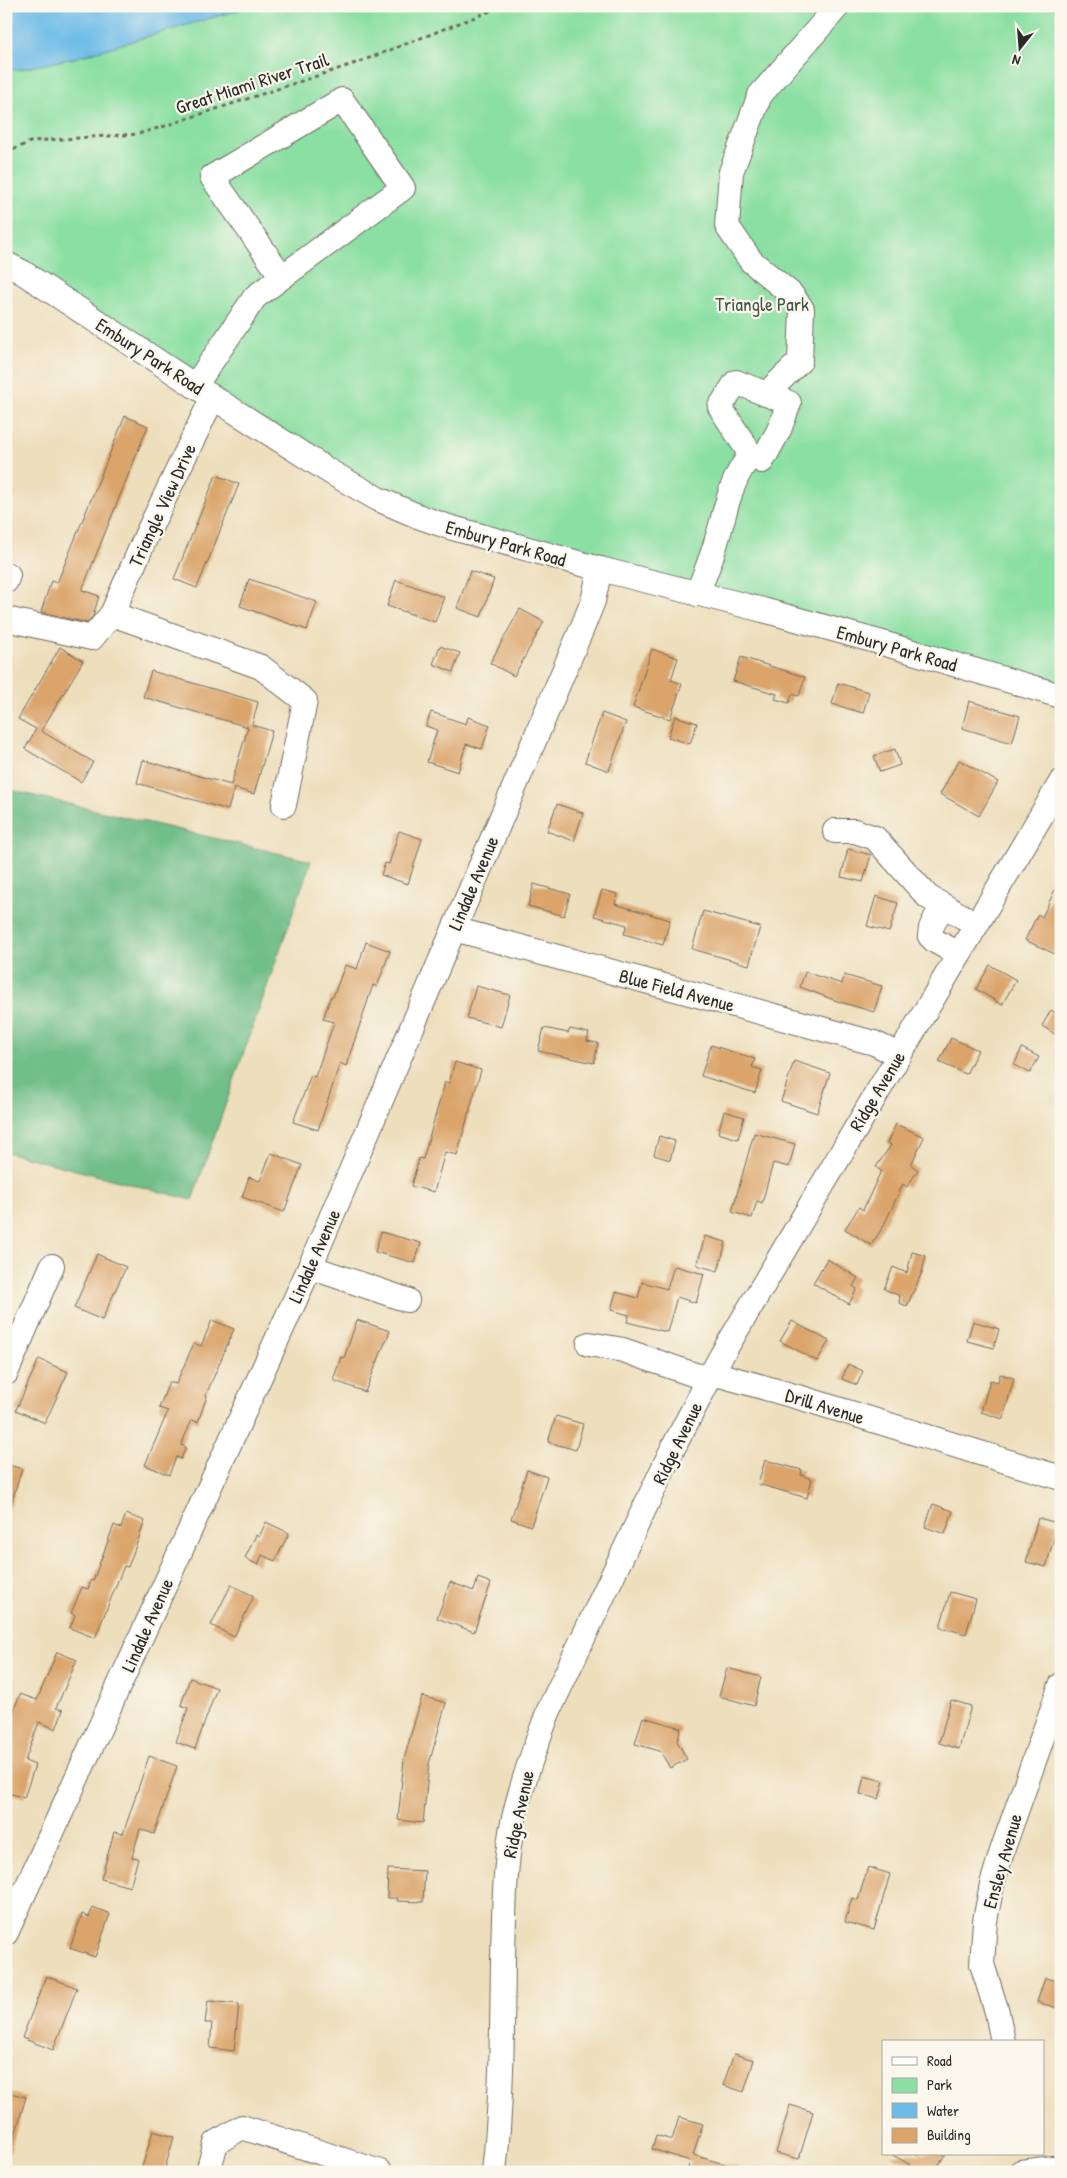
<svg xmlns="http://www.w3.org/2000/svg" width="1067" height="2178" viewBox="0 0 1067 2178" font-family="'Patrick Hand',sans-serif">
<rect width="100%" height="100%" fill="#fbf7ec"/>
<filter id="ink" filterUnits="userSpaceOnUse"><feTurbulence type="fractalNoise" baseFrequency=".02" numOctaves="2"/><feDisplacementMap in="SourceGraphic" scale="10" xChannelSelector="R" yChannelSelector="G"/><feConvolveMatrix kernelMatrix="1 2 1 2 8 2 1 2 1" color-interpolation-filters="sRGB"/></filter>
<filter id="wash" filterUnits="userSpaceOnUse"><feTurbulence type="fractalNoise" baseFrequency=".0096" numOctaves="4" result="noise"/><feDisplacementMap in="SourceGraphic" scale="20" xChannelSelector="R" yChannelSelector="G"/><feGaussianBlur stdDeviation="1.12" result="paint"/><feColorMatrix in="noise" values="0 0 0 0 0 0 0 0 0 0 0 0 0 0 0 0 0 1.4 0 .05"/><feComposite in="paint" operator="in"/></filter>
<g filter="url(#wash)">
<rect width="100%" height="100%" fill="#eddebc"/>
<path fill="#8adfa2" stroke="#5a8566" d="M252,6h809v690l-641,-179 -398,-245 -16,-29v-171l68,-14z"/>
<path fill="#6fbe88" stroke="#4d745a" d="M6,789l305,72 -119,339 -186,-48z"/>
<path fill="#6dbbe7" stroke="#4c7389" d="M6,6h246l-178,52 -68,14z"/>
<g id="blocks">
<g fill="#daa46b">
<path d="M125,416l23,10 -66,164 17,6 -6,20 -6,7 -46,-11 10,-31 6,2z"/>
<path d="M216,475l23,9 -42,104 -23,-9z"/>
<path d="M470,571l24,8 -13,38 -24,-9z"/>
<path d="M249,579l68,23 -10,28 -67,-24z"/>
<path d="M396,580l48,17 -9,25 -48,-16z"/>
<path d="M520,609l24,13 -30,54 -24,-13z"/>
<path d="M440,646l20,7 -7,19 -20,-8z"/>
<path d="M60,647l23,14 -42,70 52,31 -12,20 -56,-33 11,-20 -18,-10z"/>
<path d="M652,649l26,9 -7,22 11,4 -12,35 -37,-12z"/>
<path d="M741,657l64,20 -6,19 -7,-2 -3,9 -14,-4 2,-5 -44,-13z"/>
<path d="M151,671l107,31 -6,23 20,6 -18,63 -20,-6 -6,22 -91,-27 6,-23 88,25 17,-58 -105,-30z"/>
<path d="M838,683l31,9 -6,21 -31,-9z"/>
<path d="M969,701l51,15 -8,27 -50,-15z"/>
<path d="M431,712l35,12 2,-7 22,8 -8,24 -16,-5 -8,28 -31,-10 10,-32 -11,-4z"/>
<path d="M602,713l24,9 -17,49 -24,-9z"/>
<path d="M675,716l22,7 -7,21 -22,-7z"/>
<path d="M895,749l5,16 -20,7 -6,-16z"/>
<path d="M959,760l39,22 -19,34 -39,-22z"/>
<path d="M557,804l26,9 -9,28 -27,-10z"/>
<path d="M399,831l23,8 -14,45 -27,-9 4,-12 4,1z"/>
<path d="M848,849l23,6 -8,27 -22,-5z"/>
<path d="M1061,877v69l-4,9 -32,-15 13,-26 4,3z"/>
<path d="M534,884l36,10 -6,22 -36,-10z"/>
<path d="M602,890l16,4 -3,10 55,16 -7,25 -39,-11 3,-9 -33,-9z"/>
<path d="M876,896l22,7 -9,29 -22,-6z"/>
<path d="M703,911l57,16 -11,38 -57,-16z"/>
<path d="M366,942l24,9 -13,36 -4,-2 -27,81 -6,-3 -22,67 -25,-8 18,-47 4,2 19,-55 -11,-3 8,-23 2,1 12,-32 12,4z"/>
<path d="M990,965l26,15 -14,25 -26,-16z"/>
<path d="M805,972l37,12 2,-9 38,11 -8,26 -37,-11 -37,-14z"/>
<path d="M476,986l34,9 -9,32 -34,-9z"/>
<path d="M1051,1010l10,6v22l-19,-12z"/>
<path d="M544,1028l24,5 2,-4 19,4 -2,8 11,2 -4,20 -56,-12z"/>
<path d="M951,1038l27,12 -12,24 -27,-12z"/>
<path d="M711,1045l44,14 -3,8 10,3 -7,23 -54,-17z"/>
<path d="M1022,1048l17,9 -9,16 -16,-8z"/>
<path d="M794,1061l36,12 -13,40 -36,-12z"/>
<path d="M455,1062l26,8 -24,85 -12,-3 -11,40 -23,-6 8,-28 4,1 22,-77 4,1z"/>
<path d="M724,1111l20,6 -6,22 -20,-6z"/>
<path d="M896,1124l28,13 -13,28 7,5 -11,17 -4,-3 -20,43 -12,18 -26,-16 14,-22 4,3 18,-39 -5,-4 15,-22 -4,-2z"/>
<path d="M754,1133l41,11 -6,23 -16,-4 -11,40 -5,-2 -5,17 -20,-6z"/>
<path d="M659,1136l16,5 -5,19 -16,-5z"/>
<path d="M271,1153l31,12 -18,47 -42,-15 7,-20 11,4z"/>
<path d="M381,1232l40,11 -6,20 -40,-11z"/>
<path d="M705,1236l21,6 -8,29 -21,-6z"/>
<path d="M912,1252l14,4 -4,16 -15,34 -8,-3 1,-7 -16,-7 9,-22 14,6z"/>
<path d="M97,1254l29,13 -24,53 -28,-12z"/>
<path d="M827,1259l31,19 -5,8 4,3 -8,15 -36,-21z"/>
<path d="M674,1266l30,8 -8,29 -19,-6 -10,35 -40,-10 2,-7 -18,-5 5,-18 22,6 4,-16 25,7z"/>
<path d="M212,1320l22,9 -28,66 1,1 -9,26 -6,-2 -11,25 5,2 -5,12 -5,-2 -7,18 -24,-10 23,-54 -9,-3 10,-26 7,2 18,-41 7,3z"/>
<path d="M357,1320l33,11 -25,61 -32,-12 8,-23 3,1z"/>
<path d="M792,1321l37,20 -12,20 -37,-20z"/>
<path d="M973,1321l26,8 -5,19 -27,-7z"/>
<path d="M39,1359l29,13 -23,51 -29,-13z"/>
<path d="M848,1364l15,7 -6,14 -15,-6z"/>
<path d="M1000,1374l14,4 -11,41 -22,-7 9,-32 8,2z"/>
<path d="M556,1416l27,8 -7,26 -28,-8z"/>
<path d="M765,1460l37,10 -1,5 11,4 -5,19 -49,-14z"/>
<path d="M6,1464l16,5 -13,41 -3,-1z"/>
<path d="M527,1470l20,7 -16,49 -20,-7z"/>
<path d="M933,1504l20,7 -8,23 -20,-7z"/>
<path d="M126,1514l19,7 -17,46 -4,-1 -29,72 -25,-10 5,-13 -4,-2 11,-26 6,2 3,-9 2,1 21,-56 7,3z"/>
<path d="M1038,1518l20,5 -12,44 -20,-5z"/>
<path d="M266,1522l23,11 -14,28 -13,-6 -4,10 -13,-7 11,-23 3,2z"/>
<path d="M478,1578l13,5 -17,49 -37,-14 13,-36 24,9z"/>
<path d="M231,1585l23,11 -20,41 -23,-12z"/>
<path d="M950,1592l26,7 -10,35 -26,-7z"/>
<path d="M57,1652l20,8 -21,48 7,2 -7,19 -17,-7 -14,39 10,4 -11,33 -18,-6v-61l14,-37 17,6z"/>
<path d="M727,1668l34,9 -7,29 -35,-10z"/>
<path d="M190,1678l27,10 -22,61 -19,-7 12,-34 -7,-3z"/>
<path d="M422,1696l24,7 -17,61 -6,59 -25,-3 6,-61z"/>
<path d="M951,1700l20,6 -12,43 -20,-6z"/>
<path d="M643,1717l38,11 -4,13 10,18 -17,9 -10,-17 -25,-7z"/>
<path d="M149,1756l28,10 -23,68 -14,-5 -8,28 6,1 -8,29 -29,-8 13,-47 9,2z"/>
<path d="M864,1776l20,5 -5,18 -19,-5z"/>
<path d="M868,1867l22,7 -16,56 -29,-8 7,-24 6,2z"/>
<path d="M388,1869l37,2 -2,31 -26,-1 1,-3h-11z"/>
<path d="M93,1907l17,7 -15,43 -25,-9 12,-34 7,3z"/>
<path d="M46,1976l31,12 -24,62 -31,-12z"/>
<path d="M1045,1978l16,4v27l-24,-7z"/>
<path d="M208,2001l31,3 -5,47 -24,-3 2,-25h-7z"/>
<path d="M734,2054l20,6 -10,32 -21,-7z"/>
<path d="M6,2092l20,5 -16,55h-4z"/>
<path d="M790,2105l23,7 -14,47 -23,-6z"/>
<path d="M679,2117l24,7 -10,31 45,13 -1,4h-50l3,-11 -38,-12 4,-14 16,5z"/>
<path d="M153,2131l21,6 -10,35 -22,-5z"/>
<path d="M891,2154h54l-10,18h-12z"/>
</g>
</g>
</g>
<g filter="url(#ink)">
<use href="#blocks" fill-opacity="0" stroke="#6f6a5e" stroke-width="1"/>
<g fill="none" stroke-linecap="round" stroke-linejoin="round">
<g stroke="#6f6a5e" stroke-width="26">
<g id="minor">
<path d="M6,264l16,8 173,114 137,87 46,26 42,18 29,10 151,42 163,41 116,32 182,54"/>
<path d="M195,386l60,-89 148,-109 -61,-88 -130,77 70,100"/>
<path d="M766,394l34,-33 2,-52 -11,-15 -40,-33 -24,-35 4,-54 29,-77 78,-89"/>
<path d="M6,581l2,-6"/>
<path d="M697,594c7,-18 15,-36 20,-55 9,-29 13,-60 34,-84l-31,-48 16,-25 53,21 -10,27 -17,31 -11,-6"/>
<path d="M112,614l149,53 44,34 -21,104"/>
<path d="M6,619l86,19 20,-24 35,-80 66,-137"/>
<path d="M835,831h20l20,7 53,59 48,27"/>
<path d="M942,905l-11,23 -1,8 5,5 24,13"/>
<path d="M454,929l420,114 25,12"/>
<path d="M310,1267l97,33"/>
<path d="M589,1344l34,6 75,26 22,-1 85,24 256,79"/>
<path d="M6,1373l46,-107"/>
<path d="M6,1933l304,-666 273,-641 10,-25 7,-32"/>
<path d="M1003,2042l-6,-30 -15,-48 3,-43 7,-37 11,-36 58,-163"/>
<path d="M208,2172l8,-29 26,-16 138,45"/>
<path d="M494,2172c8,-70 8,-141 9,-212 1,-43 1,-85 8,-128 8,-42 23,-82 38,-122l123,-260 48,-92 341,-576"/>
<path d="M1021,2172l40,-5"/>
</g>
</g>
<path stroke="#6f6a5e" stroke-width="3" stroke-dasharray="4 4" stroke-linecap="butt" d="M6,153l26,-12 106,-7 27,-8 194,-64 129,-50 10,-6"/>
<use href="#minor" stroke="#fff" stroke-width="24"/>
</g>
</g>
<g text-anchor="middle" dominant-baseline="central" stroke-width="4.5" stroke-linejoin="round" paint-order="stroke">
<g font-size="19" fill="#2b2b2b" stroke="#fbf7ec">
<text transform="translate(252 83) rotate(-18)">Great Miami River Trail</text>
<text transform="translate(150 356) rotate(33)">Embury Park Road</text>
<text transform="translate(162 505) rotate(-65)">Triangle View Drive</text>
<text transform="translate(506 543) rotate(16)">Embury Park Road</text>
<text transform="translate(897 648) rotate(16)">Embury Park Road</text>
<text transform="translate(473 883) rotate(-67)">Lindale Avenue</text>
<text transform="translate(677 990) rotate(15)">Blue Field Avenue</text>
<text transform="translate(877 1091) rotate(-59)">Ridge Avenue</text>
<text transform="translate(314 1256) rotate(-66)">Lindale Avenue</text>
<text transform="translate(825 1406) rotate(17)">Drill Avenue</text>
<text transform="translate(677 1443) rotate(-64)">Ridge Avenue</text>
<text transform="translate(147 1625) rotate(-66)">Lindale Avenue</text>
<text transform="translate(518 1814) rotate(-78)">Ridge Avenue</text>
<text transform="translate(1002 1861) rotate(-74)">Ensley Avenue</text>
</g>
<g font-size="19" fill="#435849" stroke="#fbf7ec">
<text x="762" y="304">Triangle Park</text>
</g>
</g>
<rect width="1067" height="2178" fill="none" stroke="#fbf7ec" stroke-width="25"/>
<rect x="882" y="2040" width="162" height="115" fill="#fbf7ec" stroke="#a8a59f"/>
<rect x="892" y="2057" width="25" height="8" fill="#ffffff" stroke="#a8a59f"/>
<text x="927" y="2066" font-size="15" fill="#2b2b2b">Road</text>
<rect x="892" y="2078" width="25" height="15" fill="#8adfa2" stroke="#a8a59f"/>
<text x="927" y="2090" font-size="15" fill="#2b2b2b">Park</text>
<rect x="892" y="2103" width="25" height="15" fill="#6dbbe7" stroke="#a8a59f"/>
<text x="927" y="2116" font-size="15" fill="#2b2b2b">Water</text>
<rect x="892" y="2128" width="25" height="15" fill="#daa46b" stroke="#a8a59f"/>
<text x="927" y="2140" font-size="15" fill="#2b2b2b">Building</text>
<g transform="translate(1020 48) rotate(197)" stroke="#fbf7ec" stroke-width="4" paint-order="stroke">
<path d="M0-4L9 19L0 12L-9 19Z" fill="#2b2b2b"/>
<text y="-8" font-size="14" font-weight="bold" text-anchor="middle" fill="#2b2b2b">N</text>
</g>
</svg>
